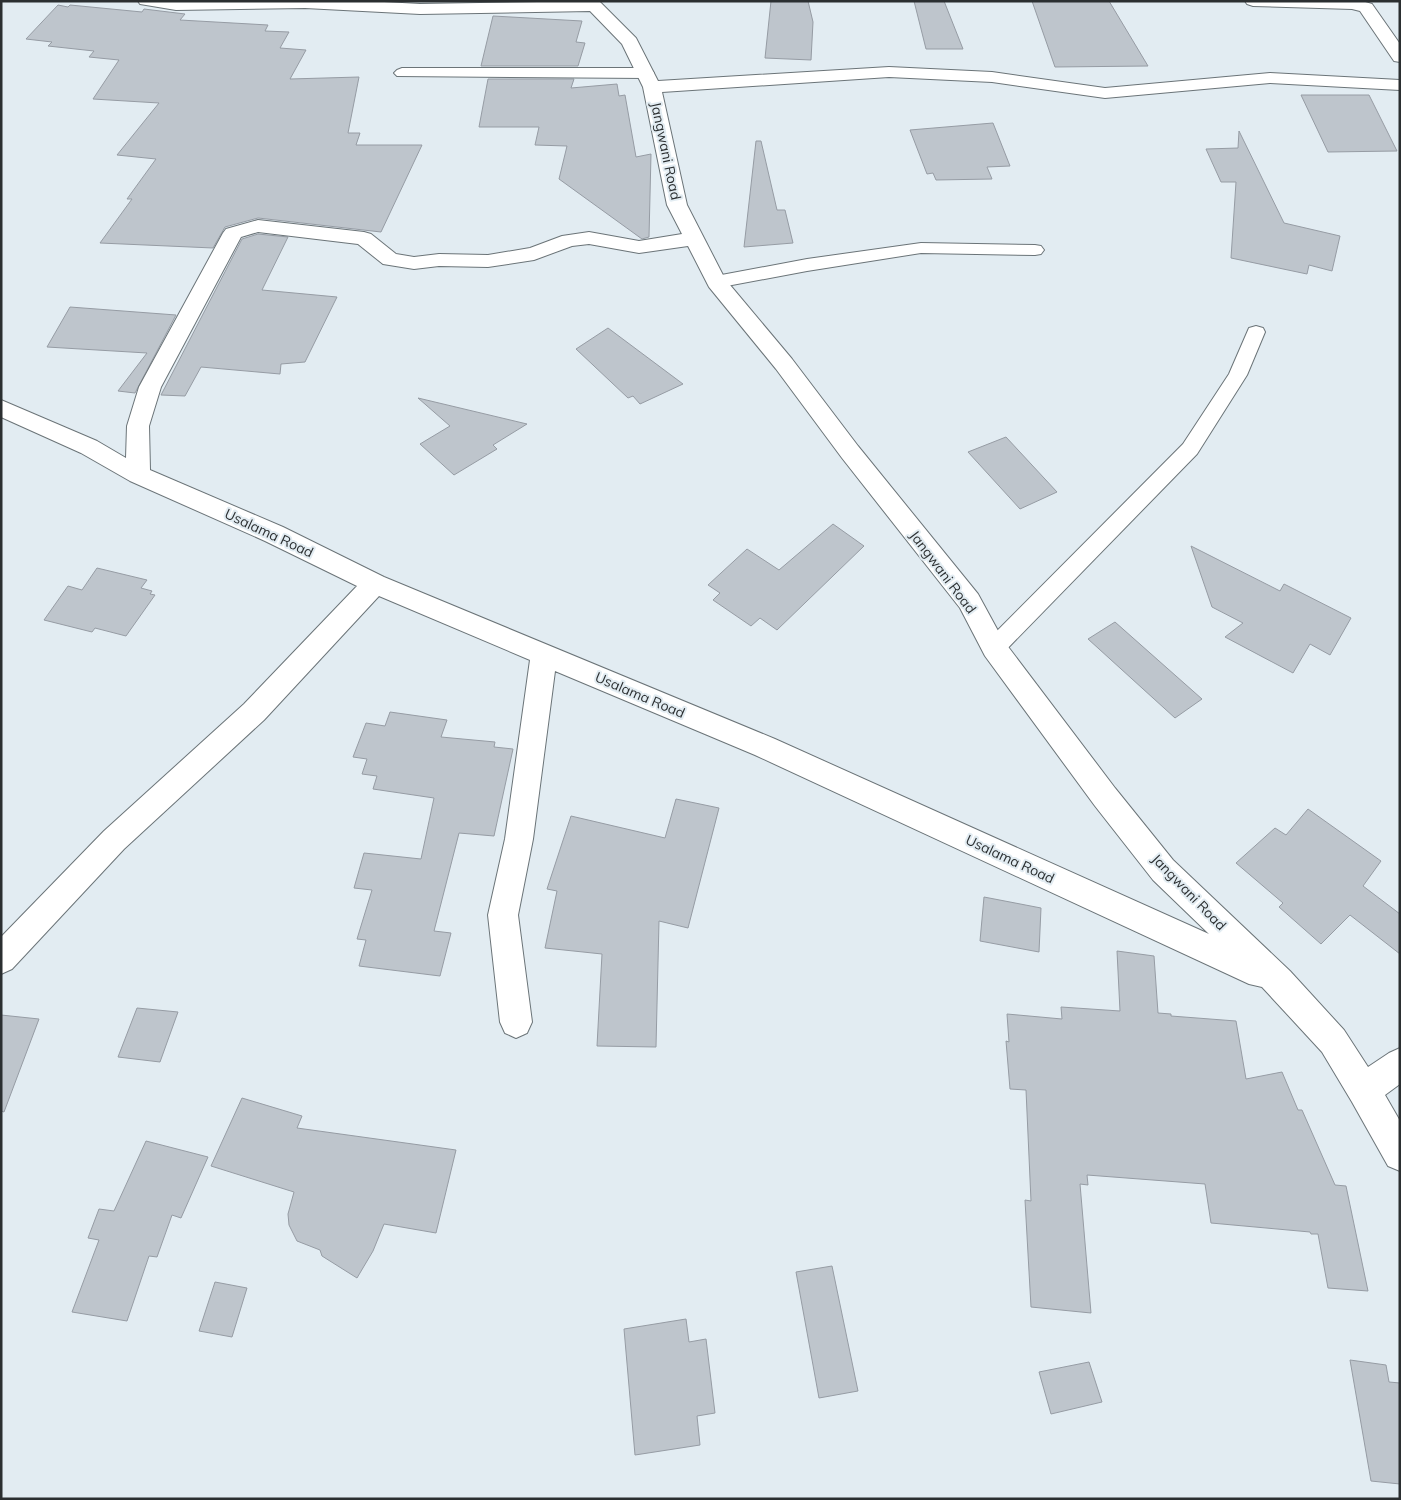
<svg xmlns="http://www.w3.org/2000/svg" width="1401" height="1500" viewBox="0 0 1401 1500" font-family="Mulish,sans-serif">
<rect width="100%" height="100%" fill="#e2ecf2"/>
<g fill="#bec5cc" stroke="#969ca4">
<path d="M771,1h37l5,21 -2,38 -46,-2z"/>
<path d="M914,1h30l19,48h-37z"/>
<path d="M1032,1h77l39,65 -93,1z"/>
<path d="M58,5l10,2 2,-2 72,7 2,-3 41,5 -5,6 88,5 -3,6 24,1 -9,16 26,2 -16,29 69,-2 -11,56h12l-4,12h66l-41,87 -123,-14 -33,9 -12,21 -113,-5 32,-44h-5l29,-40 -39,-4 42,-52 -66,-4 26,-39 -30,-3 5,-6 -46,-5 4,-4 -26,-3z"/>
<path d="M493,16l89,5 -6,21 9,1 -7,23h-97z"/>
<path d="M488,79h86l-3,9 46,-4 2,12 6,-1 11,62 15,-3 -2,83 -7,2 -83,-60 8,-33 -32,-1 4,-18h-60z"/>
<path d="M1301,95h68l28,56 -69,1z"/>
<path d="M993,123l17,43 -23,1 5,12 -56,1 -3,-7 -6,1 -17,-44z"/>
<path d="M1239,131l45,92 56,13 -8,35 -23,-6 -2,9 -76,-16 5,-76h-15l-15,-33 32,-1z"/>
<path d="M756,141h5l16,69h8l8,33 -49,4z"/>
<path d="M258,234l30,3 -26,53 75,7 -32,65 -24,2 -1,10 -79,-7 -16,29 -24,-1 81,-156z"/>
<path d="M70,307l106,8 -41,78 -17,-2 29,-38 -100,-6z"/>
<path d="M608,328l75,56 -43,20 -7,-8 -5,2 -52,-49z"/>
<path d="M418,398l109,26 -34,21 4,4 -43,26 -34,-31 30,-18z"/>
<path d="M1006,437l51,55 -37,17 -52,-57z"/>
<path d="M833,524l31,22 -87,84 -17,-12 -9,8 -38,-26 7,-7 -12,-8 39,-36 32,21z"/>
<path d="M1191,546l89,45 4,-7 67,34 -21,37 -20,-11 -17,29 -68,-36 18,-14 -31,-16z"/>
<path d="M97,568l50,12 -6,8 11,3 -2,3 5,1 -29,41 -31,-8 -3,4 -48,-12 24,-34 14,4z"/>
<path d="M1115,622l61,54 26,23 -27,19 -87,-79z"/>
<path d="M390,712l57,8 -6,17 54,5 -1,5 19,2 -19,87 -35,-3 -25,98 17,2 -11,43 -81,-10 7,-26 -9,-1 15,-49 -18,-2 10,-35 57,6 13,-61 -61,-9 4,-13 -15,-2 5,-15 -14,-2 13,-34 19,3z"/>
<path d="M676,799l43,9 -31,120 -29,-7 -3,126 -59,-1 5,-92 -57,-6 12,-57 -10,-2 24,-73 94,22z"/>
<path d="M1308,809l73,52 -18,25 37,28v40l-50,-39 -29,29 -42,-37 4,-4 -47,-40 39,-35 11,7z"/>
<path d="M984,897l57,11 -2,44 -59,-11z"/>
<path d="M1117,951l37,5 4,57 13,1v2l65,5 10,58 36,-7 16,38h4l33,75 11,1 22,105 -40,-3 -10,-54h-7l-1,-2 -99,-9 -6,-39 -118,-9 1,10 -8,-1 11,129 -60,-6 -6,-107 6,1 -5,-111 -16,-1 -4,-48 3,1 -2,-28 55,5 -1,-12 59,4z"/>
<path d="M137,1008l41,4 -18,50 -42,-5z"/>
<path d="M1,1015l38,4 -35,93 -3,-1z"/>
<path d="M242,1098l60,18 -5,12 159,22 -20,83 -52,-9 -11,27 -16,27 -35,-22 -2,-6 -23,-9 -8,-16 -1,-11 6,-22 -83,-26z"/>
<path d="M146,1141l62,16 -27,61 -9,-3 -15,42 -8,-1 -22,65 -55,-9 27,-72 -11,-2 11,-29 15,2z"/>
<path d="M832,1266l26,125 -39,7 -23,-126z"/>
<path d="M215,1282l32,6 -15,49 -33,-6z"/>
<path d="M686,1319l3,23 17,-3 9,74 -18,3 3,29 -65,10 -11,-126z"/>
<path d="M1350,1360l36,5 3,17 11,1v101l-29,-3z"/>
<path d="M1089,1362l13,40 -51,12 -12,-42z"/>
</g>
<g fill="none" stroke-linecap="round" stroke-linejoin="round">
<g stroke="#6b7478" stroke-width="2">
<g id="lane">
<path d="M402,68h244l5,2 3,3 -3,3 -5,2 -249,-2 -3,-3 3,-3z"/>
<path d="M921,243l114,2 6,1 3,4 -3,4 -6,1 -114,-2 -114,18 -91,17 -6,-2 -3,-4 3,-4 6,-2 91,-17z"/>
<path d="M1256,326l7,2 2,4 -18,43 -50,79 -195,200 -8,3 -8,-3 -3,-6 3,-6 197,-198 46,-70 20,-46z"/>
</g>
</g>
<g stroke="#6b7478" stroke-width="2">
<g id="street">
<path d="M138,1h228l54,3 179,-3 37,37 22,43 231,-14 103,5 113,16 165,-15 130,7v10l-130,-7 -165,15 -113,-16 -103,-5 -227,15 25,113 38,74 67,80 66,87 120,148 25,46 112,148 58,72 117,111 54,59 24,37 21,-14 11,-5v36l-15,11 15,26v50l-12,-5 -36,-64 -30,-50 -60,-65 -13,-3 -494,-229 -200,-84 -22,168 -15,76 14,107 -5,11 -11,5 -11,-5 -5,-11 -12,-107 17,-76 25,-179 -151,-64 -115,124 -140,129 -112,120 -11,5v-37l103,-106 140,-127 113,-118 -92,-45 -135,-60 -49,-28 -80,-36v-17l96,41 29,17 1,-32 12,-39 84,-154 3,-4 32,-9 106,12 7,2 25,20 18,3 25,-3 49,1 42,-7 32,-12 27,-4 50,9 43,-7 -15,-29 -24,-118 -21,-43 -32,-33 -170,3 -115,-6 -129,2 -36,-6zM258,232l100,12 25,20 31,5 25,-3 49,1 46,-7 38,-14 17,-2 50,9 49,-7 21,41 67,82 66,89 118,150 25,48 110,150 58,74 56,54 -434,-195 -391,-162 -101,-50 -133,-57 -1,-44 12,-39 80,-150z"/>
<path d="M1245,1h117l10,3 28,40v18l-6,-1 -34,-50 -8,-2 -99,-3 -6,-2z"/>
</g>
</g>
<use href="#lane" fill="#fff" fill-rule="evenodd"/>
<use href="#street" fill="#fff" fill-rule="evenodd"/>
</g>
<g text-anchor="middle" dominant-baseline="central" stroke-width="4" stroke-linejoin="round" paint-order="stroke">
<g font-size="14" fill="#2b2f31" stroke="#e2ecf2">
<text transform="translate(666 151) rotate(78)">Jangwani Road</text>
<text transform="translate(269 533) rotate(25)">Usalama Road</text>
<text transform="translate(943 572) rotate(53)">Jangwani Road</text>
<text transform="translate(640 695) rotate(23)">Usalama Road</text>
<text transform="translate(1010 859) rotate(25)">Usalama Road</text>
<text transform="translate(1189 892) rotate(46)">Jangwani Road</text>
</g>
</g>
<rect width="1401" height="1500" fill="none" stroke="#2b2f31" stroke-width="5"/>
</svg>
